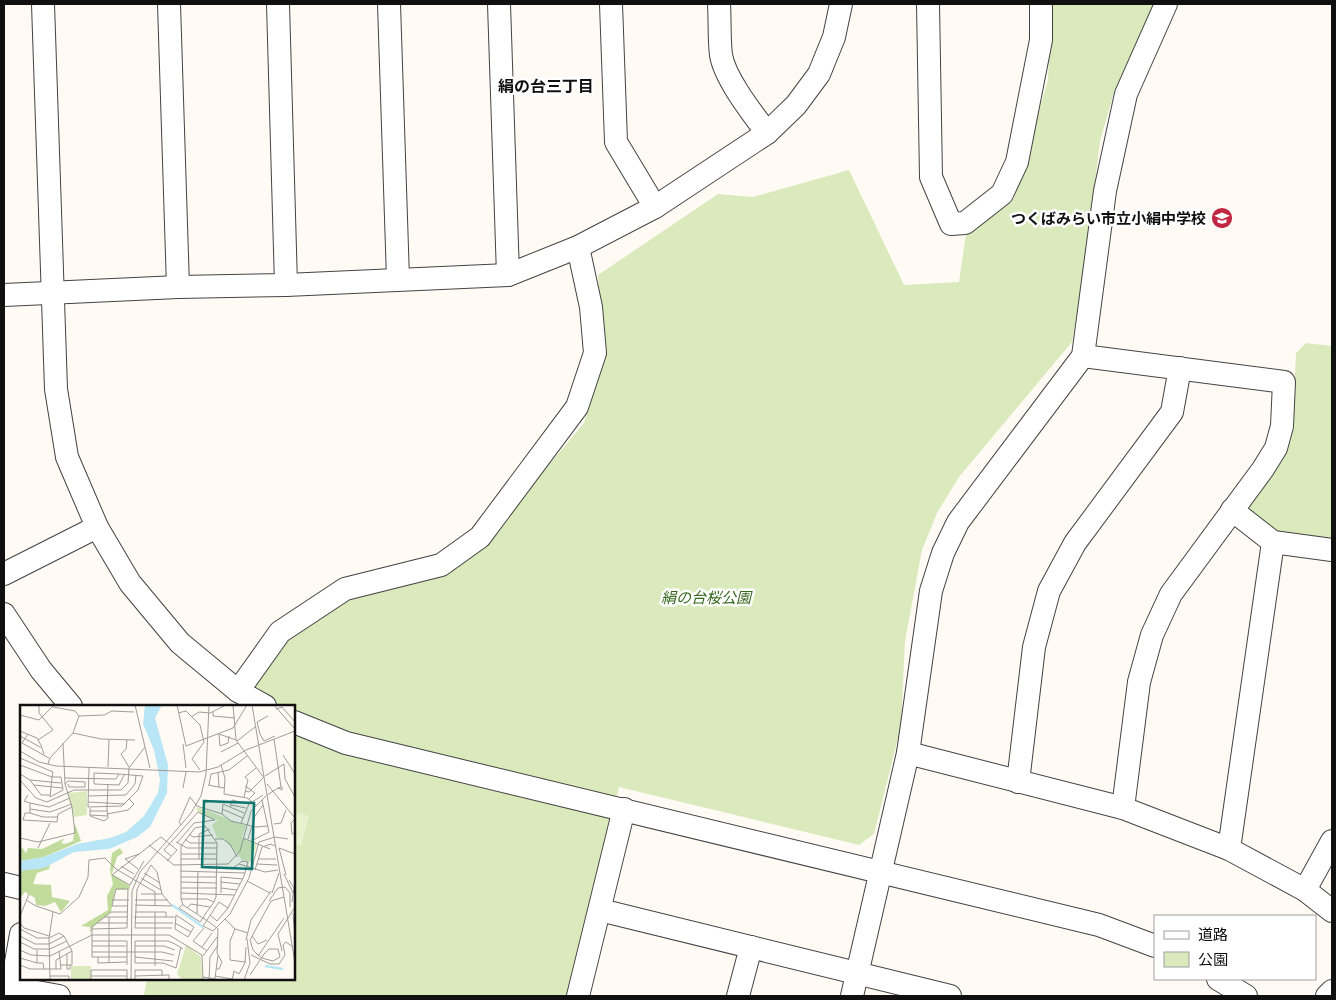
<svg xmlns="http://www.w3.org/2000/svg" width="1336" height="1000" viewBox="0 0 1336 1000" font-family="'Playfair Display','Noto Sans JP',serif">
<rect width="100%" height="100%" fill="#fffbf4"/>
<g fill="#daeabc">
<path d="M1051,4h103l-40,88 -14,49 -16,131 -12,70 -113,135 -22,36 -15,37 -17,91 -4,85 -27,108 -15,11 -240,-58 -50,209 -425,-1 3,-16h147v-273h-58l15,-22 46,-55 50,-32 138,-56 99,-118 20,-73 -6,-75 120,-81 35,3 96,-27 55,115 55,-3 7,-48 48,-36 34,-118z"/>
<path d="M1306,343l26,3v193l-57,-6 -25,-20 -1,-10 44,-91 3,-59z"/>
</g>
<path fill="#e9f1ce" d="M294,812l15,4 -8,30 -7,-2z"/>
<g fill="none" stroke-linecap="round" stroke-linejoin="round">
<g stroke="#434343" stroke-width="24">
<g id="minor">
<path d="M43,4l13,385 11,68 30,70 33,56 50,60 58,48 27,15"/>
<path d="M169,4l9,283"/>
<path d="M278,4l8,281"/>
<path d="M389,4l9,275"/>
<path d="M499,4l9,271"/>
<path d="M611,4l5,138 39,65"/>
<path d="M719,4c1,16 0,35 2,51 4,24 32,59 46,78"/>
<path d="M928,4l3,173 20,47 14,-1 37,-29 15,-32 24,-122v-36"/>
<path d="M4,295l174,-8 108,-2 222,-10 70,-28 77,-40 112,-74 29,-28 23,-31 15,-37 7,-33"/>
<path d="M1083,356l201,26 -2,44 -6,22 -13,21 -92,125 -19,41 -13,47 -16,126"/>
<path d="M1232,510l41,32 59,8"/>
<path d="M4,574l93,-47"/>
<path d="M4,614l37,56 30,36"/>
<path d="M238,691l42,-59 65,-43 96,-24 39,-28 97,-130 18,-54 -4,-46 -13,-60"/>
<path d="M294,722l52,21 753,182 56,21"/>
<path d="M908,753l215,55 106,41 76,41 27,21"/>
<path d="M1018,782l16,-135 15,-56 26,-48 97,-131 8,-44"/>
<path d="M1229,849l44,-307"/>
<path d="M4,884l17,4"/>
<path d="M1305,890l27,-49"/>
<path d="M600,910l350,86"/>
<path d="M1218,979l28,17"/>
<path d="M4,986l55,10"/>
<path d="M10,996l11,-62"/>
<path d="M578,996l46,-187"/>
<path d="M738,996l13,-49"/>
<path d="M852,996l56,-243 23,-162 12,-38 15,-31 125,-166 22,-165 21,-97 40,-90"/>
<path d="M1327,996l5,-5"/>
</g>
</g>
<use href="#minor" stroke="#fff" stroke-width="22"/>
</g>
<defs>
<g id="school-disc" transform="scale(1.125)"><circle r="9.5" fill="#c12741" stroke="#fff"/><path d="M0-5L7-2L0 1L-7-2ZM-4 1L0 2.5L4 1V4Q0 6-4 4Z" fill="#fff"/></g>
</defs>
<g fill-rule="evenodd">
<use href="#school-disc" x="1222" y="218"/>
</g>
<g text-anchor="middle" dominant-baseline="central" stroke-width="5" stroke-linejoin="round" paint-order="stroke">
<g font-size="15" font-weight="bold" fill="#101010" stroke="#fff" text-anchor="end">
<text x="1206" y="218">つくばみらい市立小絹中学校</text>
</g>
<g font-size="15" font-style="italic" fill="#37691f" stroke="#fff">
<text x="706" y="597">絹の台桜公園</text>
</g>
<g font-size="16" font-weight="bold" fill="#101010" stroke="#fff">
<text x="546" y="85">絹の台三丁目</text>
</g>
</g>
<g transform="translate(20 705)">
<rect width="275" height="275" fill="#fffbf4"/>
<path d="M55,119l6,17 -37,16 -24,4v-16l6,8 2,-5 14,1 23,-11 -4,5 4,1 8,-3zM100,143l3,5 -6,4 -5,17 18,12v3l-15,1 -4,22 -19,15 -2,7v-7l-9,-1 27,-16 -1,-14 6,-12 -3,-14 2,-17zM30,160l-1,4 -12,4 -4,11 18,1 1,12 18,4 -9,11 -6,-10 -10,4 -9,-1 -1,-7 -10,-6 -5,6v-27z" fill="#c0db9c"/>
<path d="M67,86v24l-13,2 -6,-24zM178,102l48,19 -4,12 15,6 -5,18 -10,-2 -18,-21 -7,-1 -5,-13 6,-5 -16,-5 -6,-6zM166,240l15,12 1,23h-20l-5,-6zM51,261h20v14h-20z" fill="#daeabc"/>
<path d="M125,0h17l-7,13 13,47 -1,28 -17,34 -13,10 -28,12 -35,3 -30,16 -24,3v-10l24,-4 33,-13 33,-6 16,-6 18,-16 14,-23 2,-13 -6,-30 -11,-26z" fill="#b8e6f6"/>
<path fill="none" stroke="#b8e6f6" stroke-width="2.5" d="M152,200l31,22M245,261l18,3"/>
<path fill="none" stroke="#9f9d99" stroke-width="1" d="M157,0l9,41 47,-18 14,-23M213,0l3,35 28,38M232,0l43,258M254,0l21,24M33,2l22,4 4,5M256,4l6,-2 13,15M193,7v4l22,2M158,8l8,-2 14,14 4,17M0,10l19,5 15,-15M248,11l-11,6 3,12 4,7 11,-5M171,12l8,-5 11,1 16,-8M0,26l17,7 5,9M53,28l28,6 34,1M8,29l-6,9 27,15M199,29l1,12 8,-3 1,-7M199,29l17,6M0,31l22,12 2,6M254,34l7,48M18,35l15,-10 -14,-17v-8M107,35l-1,9 -5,5 8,13M217,36l18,-14M163,39l3,24M125,42l5,21M0,46l19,11 17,4 143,6 19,-5 28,-17 49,-19M201,47l17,-9M263,50l12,19M0,53l33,14 -1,5h9l2,13 -13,7M28,59l2,-6 23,-25 6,-17 25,-1 8,-4 22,1M0,60l32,12 -2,20M201,60l4,13 -1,16 23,4 9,7M88,62l1,-28M69,63l-1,39 34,-1 16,-16 5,-14 -24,-2 -25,-1v11l25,1 5,-10M109,63l16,-21 -10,-42M180,65l-8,-11 12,-17M198,67l1,15M0,69l10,6 11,15h9M245,71l19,-12 1,15 10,18M45,73l51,1 3,-5M0,75l16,18 11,4 27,-12h47l7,-7 1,-15M10,75l31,3M45,79l3,-3 17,1v5h-16l-1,-3M247,79l28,34M14,80l28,3M188,80l16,3M189,80l2,-11 18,-4 18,-14M225,81l10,7 -6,6M163,83l3,-16M225,86l4,1 14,-14M8,90l-4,6 6,2v10h-5l-2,7 34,2 1,-8 14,-7M247,90l11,-7 4,2v-3l-4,1M68,91l38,-1 9,-11 1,-9M224,92l4,-17 -3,-3 11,-9M68,97l37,2M10,98l19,4 21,-9M211,100l15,3M210,102l2,-7 17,4M70,103v8l14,5 4,-3 -1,-10M87,103l1,-24M10,104l20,3 22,-8M202,104l21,9M70,106h17M10,108l13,4h15M87,109l21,-4 6,-6 -5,-5M202,109l1,-10 21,9M70,110l18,1M275,114l-4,4 1,11 3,-1M221,118l8,-19 14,-9M254,119l7,-1 5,-13M161,120l-2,-3 11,-25 7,9 25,8 9,7 25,6 12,-1M169,129l4,3 20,-2M0,133l18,4 37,-9 -3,-26 -7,-23 -2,-41M223,133l27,11M165,134l5,4h27M195,134h8l7,5 7,13M228,134l7,-23 8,-11M233,135l16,-8 -7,-32M156,137l11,6h30M129,140l25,20 54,-1 12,-13 11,-40 15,-15M18,143l12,-25M259,143l7,27M259,143l16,6M161,149h36M151,151l-7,-6 34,-38 17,8 -21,3 -17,20M161,154h36M179,154v-25l11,-5M238,154h18M124,156l-14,24 -18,-10 49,-38 16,13 -10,11M237,159l20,1M131,160l-14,24 -2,39h37M131,160l6,7 5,22 10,12M101,161l13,8M118,164l-13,-10 14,-5M211,164l8,-5 26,8 13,-2M235,165l7,-23 9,-3 4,2M160,166l65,2M124,168l16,10M264,169l9,19M161,172h36M201,172l22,2M121,173l20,12M269,175l5,8 -2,14M227,176l23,12M161,177l36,1M201,177l19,2M161,183h36M201,183l16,2M161,188l53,2M201,188v-16M252,188l7,-20M121,189h21M161,194h26l7,3M6,195l10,6 24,8 19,-17 9,-20 1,-17 16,-2 11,11 39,23v13M92,195h17M115,195h33M249,196l9,-13 7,-1 5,6v14M163,199l-4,4 21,14 3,-4 3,-5 8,-11 2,-5 1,-54 -12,-17 -10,2 -14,18v53l2,6 14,9 9,6 11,8 1,1 -1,24 5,9 -3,7h-3M115,200l36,1M167,203l4,-4 19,3M208,203l-9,-6 -16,24 10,5 17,-17 19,-36 10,-36 16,-5 13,2M107,207h-16l-19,15v30h35M115,207h31v5M135,207v54M273,208l2,24M177,209l1,-43M156,210l18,12 -6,10 -13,-8zM190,210l7,6 11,-13 16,-32 4,-14 -6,-1 -3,3M0,211l9,-22M84,212h24M89,212v46M114,212h41M205,214l10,10 13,4M0,218l4,5 25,8M77,218h30M115,218h38M155,218l16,9M184,223l-11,13 14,10M0,224l17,9h12l10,-5 5,3 8,15v14h-11M72,224l35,-1 1,-39h-12l-4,17h15M215,224l-5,12v19l15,2M0,231l15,8h14l15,-8M232,231l6,8 9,-4M226,235l5,-20 20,-29M72,236h35v24M0,237l14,7h16l17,-8M72,241h34M115,241h29l11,4M161,242l-5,21 -13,-5h-28v-22h33l7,3 8,5M182,242l10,-14M0,245l11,5 19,1 42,-21h77l33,20 1,25M17,245v13h6l1,6M262,246l-4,-17 17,-27M72,247h70l12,3M47,249v15h3v-4M231,250l19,9h9l6,-9 -2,-10 3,-3 7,5M183,251l14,-19M238,251l26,-38M78,252v6l29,-1M115,252l38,4M0,253l17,5M0,260l10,4h31l-2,-18M36,264v-9l16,-9M230,270l10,-15 3,-4 1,-2 5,-5h9l2,8 -7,4 -11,-3 -4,-3 -5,-5 -3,-10 21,-39 13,-4M30,271h19v4M71,271h36M115,271l34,-1v5M195,271l17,3M183,272l18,3M195,273l3,-23M30,275l-1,-42 4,-26M71,275v-10h36v10M111,275l1,-89 8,-19 51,-59 10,-17 5,-22 3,-69M115,275v-10h27v6M189,275l1,-23 8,-12M212,275l2,-9 5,3 6,-11 1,-16M224,275l6,-17 -3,-24"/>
<path fill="#0f766e" fill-opacity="0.15" stroke="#0f766e" stroke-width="2.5" d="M184,96l50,2 -2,66 -50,-2z"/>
<rect width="275" height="275" fill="none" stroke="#101010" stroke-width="2.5"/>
</g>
<rect width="1336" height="1000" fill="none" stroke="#101010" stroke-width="10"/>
<rect x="1154" y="915" width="162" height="65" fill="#ffffff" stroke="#9f9f9f"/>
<rect x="1164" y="931" width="25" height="8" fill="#ffffff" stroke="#9f9f9f"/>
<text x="1198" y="940" font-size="15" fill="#101010">道路</text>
<rect x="1164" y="952" width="25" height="15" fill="#daeabc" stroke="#9f9f9f"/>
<text x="1198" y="965" font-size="15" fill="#101010">公園</text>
</svg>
